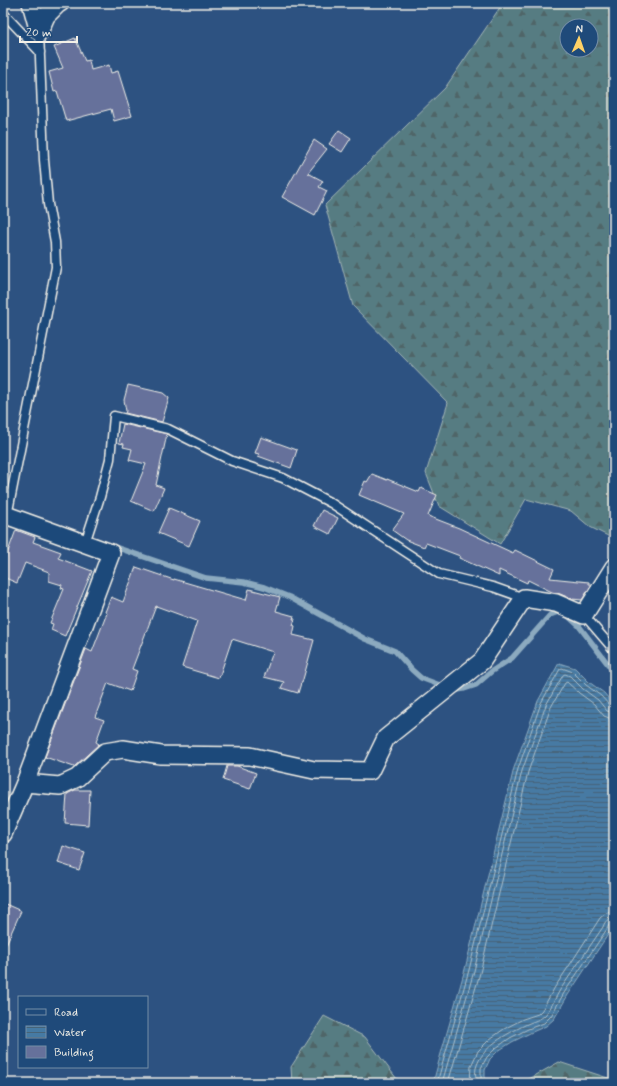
<svg xmlns="http://www.w3.org/2000/svg" width="617" height="1086" viewBox="0 0 617 1086" font-family="Mynerve,sans-serif">
<defs>
<pattern id="forest-firs" width="22" height="20" patternUnits="userSpaceOnUse"><rect width="22" height="20" fill="#567c82"/><path d="M5 1l3.5 6h-7zM16 11l3.5 6h-7z" fill="#506567"/></pattern>
<pattern id="water-rules" width="6" height="5" patternUnits="userSpaceOnUse"><rect width="6" height="5" fill="#467aa3"/><path d="M0 2.5h6" fill="none" stroke="#476479"/></pattern>
</defs>
<rect width="100%" height="100%" fill="#2d5281"/>
<filter id="ink" filterUnits="userSpaceOnUse"><feTurbulence type="fractalNoise" baseFrequency=".025" numOctaves="2"/><feDisplacementMap in="SourceGraphic" scale="8" xChannelSelector="R" yChannelSelector="G"/><feConvolveMatrix kernelMatrix="1 2 1 2 8 2 1 2 1" color-interpolation-filters="sRGB"/></filter>
<g filter="url(#ink)">
<g fill="url(#forest-firs)" stroke="#a5b6b5" fill-rule="evenodd">
<path d="M503,3h111v536l-24,-12 -19,-16 -45,-12 -26,45 -61,-38 -13,-33 22,-70 -95,-97 -28,-101 120,-117zM567,26h24v24h-24z"/>
<path d="M324,1016l41,21 35,46h-108l-1,-16z"/>
<path d="M559,1062l55,18v3h-92z"/>
</g>
<path fill="url(#water-rules)" stroke="#8caabf" d="M559,663l16,5 14,14 15,11 10,12v216l-3,9 -43,65 -14,24 -8,7 -16,7 -18,9 -14,9 -8,8 -5,11v13h-52l7,-26 25,-88 49,-201 24,-67z"/>
<g fill="none" stroke-linecap="round" stroke-linejoin="round">
<g stroke="#aec1cc" stroke-width="1">
<path d="M437,1083l32,-113 49,-201 23,-66 19,-34 2,-1 11,4 13,13 15,11 9,10 4,2"/>
<path d="M442,1083l32,-112 48,-200 24,-66 17,-30 2,-1 5,2 13,13 15,11 9,11 7,2"/>
<path d="M448,1083l32,-110 48,-201 23,-65 14,-24 2,-1 12,11 15,11 10,12 5,2 5,1"/>
<path d="M470,1083l1,-17 7,-15 12,-12 14,-10 19,-10 15,-5 4,-4 13,-23 16,-24 29,-45 6,-5 8,-1"/>
<path d="M476,1083c0,-5 -1,-11 0,-15 6,-22 31,-34 49,-43 8,-4 16,-5 21,-11 6,-7 9,-16 14,-24 14,-21 29,-42 43,-63 2,-6 5,-9 11,-9"/>
<path d="M481,1083v-15l6,-11 9,-9 14,-10 18,-9 16,-6 7,-7 13,-23 43,-64c2,-4 3,-7 7,-6"/>
</g>
<g stroke="#8caabf" stroke-width="5.5">
<path d="M112,546l94,32 38,4 20,5 25,10 76,42 30,12 17,19 9,8 24,9"/>
<path d="M453,689l4,1 7,-1 12,-4 16,-14 20,-13 38,-43 8,-3 10,4 11,10 35,46"/>
</g>
</g>
<g fill="#66719b" stroke="#f4f1e8">
<path d="M75,38l10,23 4,-1 2,10 18,-5 2,8 7,-2 14,45 -18,5 -3,-12 -45,12 -9,-30 -3,1 -5,-20 14,-4 -9,-21z"/>
<path d="M339,130l12,8 -9,14 -13,-8z"/>
<path d="M314,140l13,9 -19,24 15,8 -4,6 8,4 -12,24 -33,-18z"/>
<path d="M128,385l35,8 6,5 -7,24 -37,-9 1,-2 -2,-11z"/>
<path d="M123,424l44,10 -11,51 8,3 -10,23 -23,-10 15,-37 -17,-4 3,-11 -9,-2 1,-3 -5,-1z"/>
<path d="M261,437l36,13 -6,18 -33,-12 1,-2 -4,-1z"/>
<path d="M372,474l15,6v-1l32,13 2,-4 16,7 -9,21 31,12 54,25 2,-3 39,19 -4,9 39,4v2h3l-10,16 -10,-1 -12,-5 -8,-2 -24,-12 -1,3 -28,-13v6l-40,-18 1,-2 -34,-13 -2,4 -18,-7 -14,-10 12,-16 -45,-19 6,-14 2,1z"/>
<path d="M169,508l31,13 -11,25 -31,-13z"/>
<path d="M322,510l16,8 -8,16 -16,-8z"/>
<path d="M16,530l19,7 -2,5 28,10 -3,6 34,13 -27,65 -14,-6 2,-6 -3,-1 14,-34 -3,-1 1,-3 -13,-4v-9l-24,-9 -8,20 -14,-6v-12z"/>
<path d="M136,567l38,13v-1l72,21 3,-11 31,8 -4,14 18,5 -1,3h2l-2,6 2,1 -2,9 21,5 -12,43h-1l-3,10 -17,-5 3,-6 -20,-5 9,-25 -41,-13 -13,39 -37,-11 15,-46 -41,-15 -24,63 5,2 -7,20 -22,-8 -13,34 9,3 -8,22 3,2 -25,23 -29,-10 41,-108 6,3 15,-39 -2,-1 6,-15 12,5z"/>
<path d="M227,766h10l19,7 -6,16 -27,-9z"/>
<path d="M75,790h15l-2,35 -23,-2 2,-29z"/>
<path d="M63,846l22,7 -6,17 -21,-7z"/>
<path d="M3,903l18,8 -18,40z"/>
</g>
<g fill="none" stroke-linecap="round" stroke-linejoin="round">
<g stroke="#f4f1e8" stroke-width="11">
<g id="lane">
<path d="M3,13l37,39"/>
<path d="M7,516l49,-249 -1,-25 -7,-38 -4,-44 -5,-128"/>
<path d="M85,543l15,-46 10,-38 4,-43 54,13 64,32 51,17 48,25 108,71 54,13 31,11"/>
<path d="M584,615l30,35"/>
</g>
</g>
<g stroke="#f4f1e8" stroke-width="20">
<g id="street">
<path d="M31,3l8,29"/>
<path d="M39,32l7,-16 12,-12 2,-1"/>
<path d="M3,514l108,39 -86,230 -22,51"/>
<path d="M25,783l35,3 17,-8 28,-26 18,-3 38,6 89,1 64,14 56,1 16,-33 96,-77 42,-63 32,5 28,12 30,-48"/>
</g>
</g>
<use href="#lane" stroke="#1f4a7a" stroke-width="8"/>
<use href="#street" stroke="#1f4a7a" stroke-width="17"/>
</g>
</g>
<rect width="617" height="1086" fill="none" stroke="#1f4a7a" stroke-width="16"/>
<rect x="8" y="8" width="601" height="1070" fill="none" stroke="#f4f1e8" stroke-width="1.5" filter="url(#ink)"/>
<rect x="18" y="996" width="130" height="72" fill="#1f4a7a" stroke="#748da6"/>
<rect x="26" y="1009" width="20" height="6" fill="#1f4a7a" stroke="#748da6"/>
<text x="54" y="1016" font-size="12" fill="#f4f1e8">Road</text>
<rect x="26" y="1026" width="20" height="12" fill="url(#water-rules)" stroke="#748da6"/>
<text x="54" y="1036" font-size="12" fill="#f4f1e8">Water</text>
<rect x="26" y="1046" width="20" height="12" fill="#66719b" stroke="#748da6"/>
<text x="54" y="1056" font-size="12" fill="#f4f1e8">Building</text>
<g transform="translate(579 38) rotate(2)"><circle r="19" fill="#1f4a7a" stroke="#748da6"/>
<path d="M0-3L7 15L0 10L-7 15Z" fill="#ffd166"/>
<text y="-6" font-size="11" font-weight="bold" text-anchor="middle" fill="#f4f1e8">N</text>
</g>
<path d="M20 36v6h57v-6" fill="none" stroke="#f4f1e8" stroke-width="2"/>
<text x="26" y="36" font-size="12" fill="#f4f1e8" stroke="#1f4a7a" stroke-width="3" paint-order="stroke">20 m</text>
</svg>
